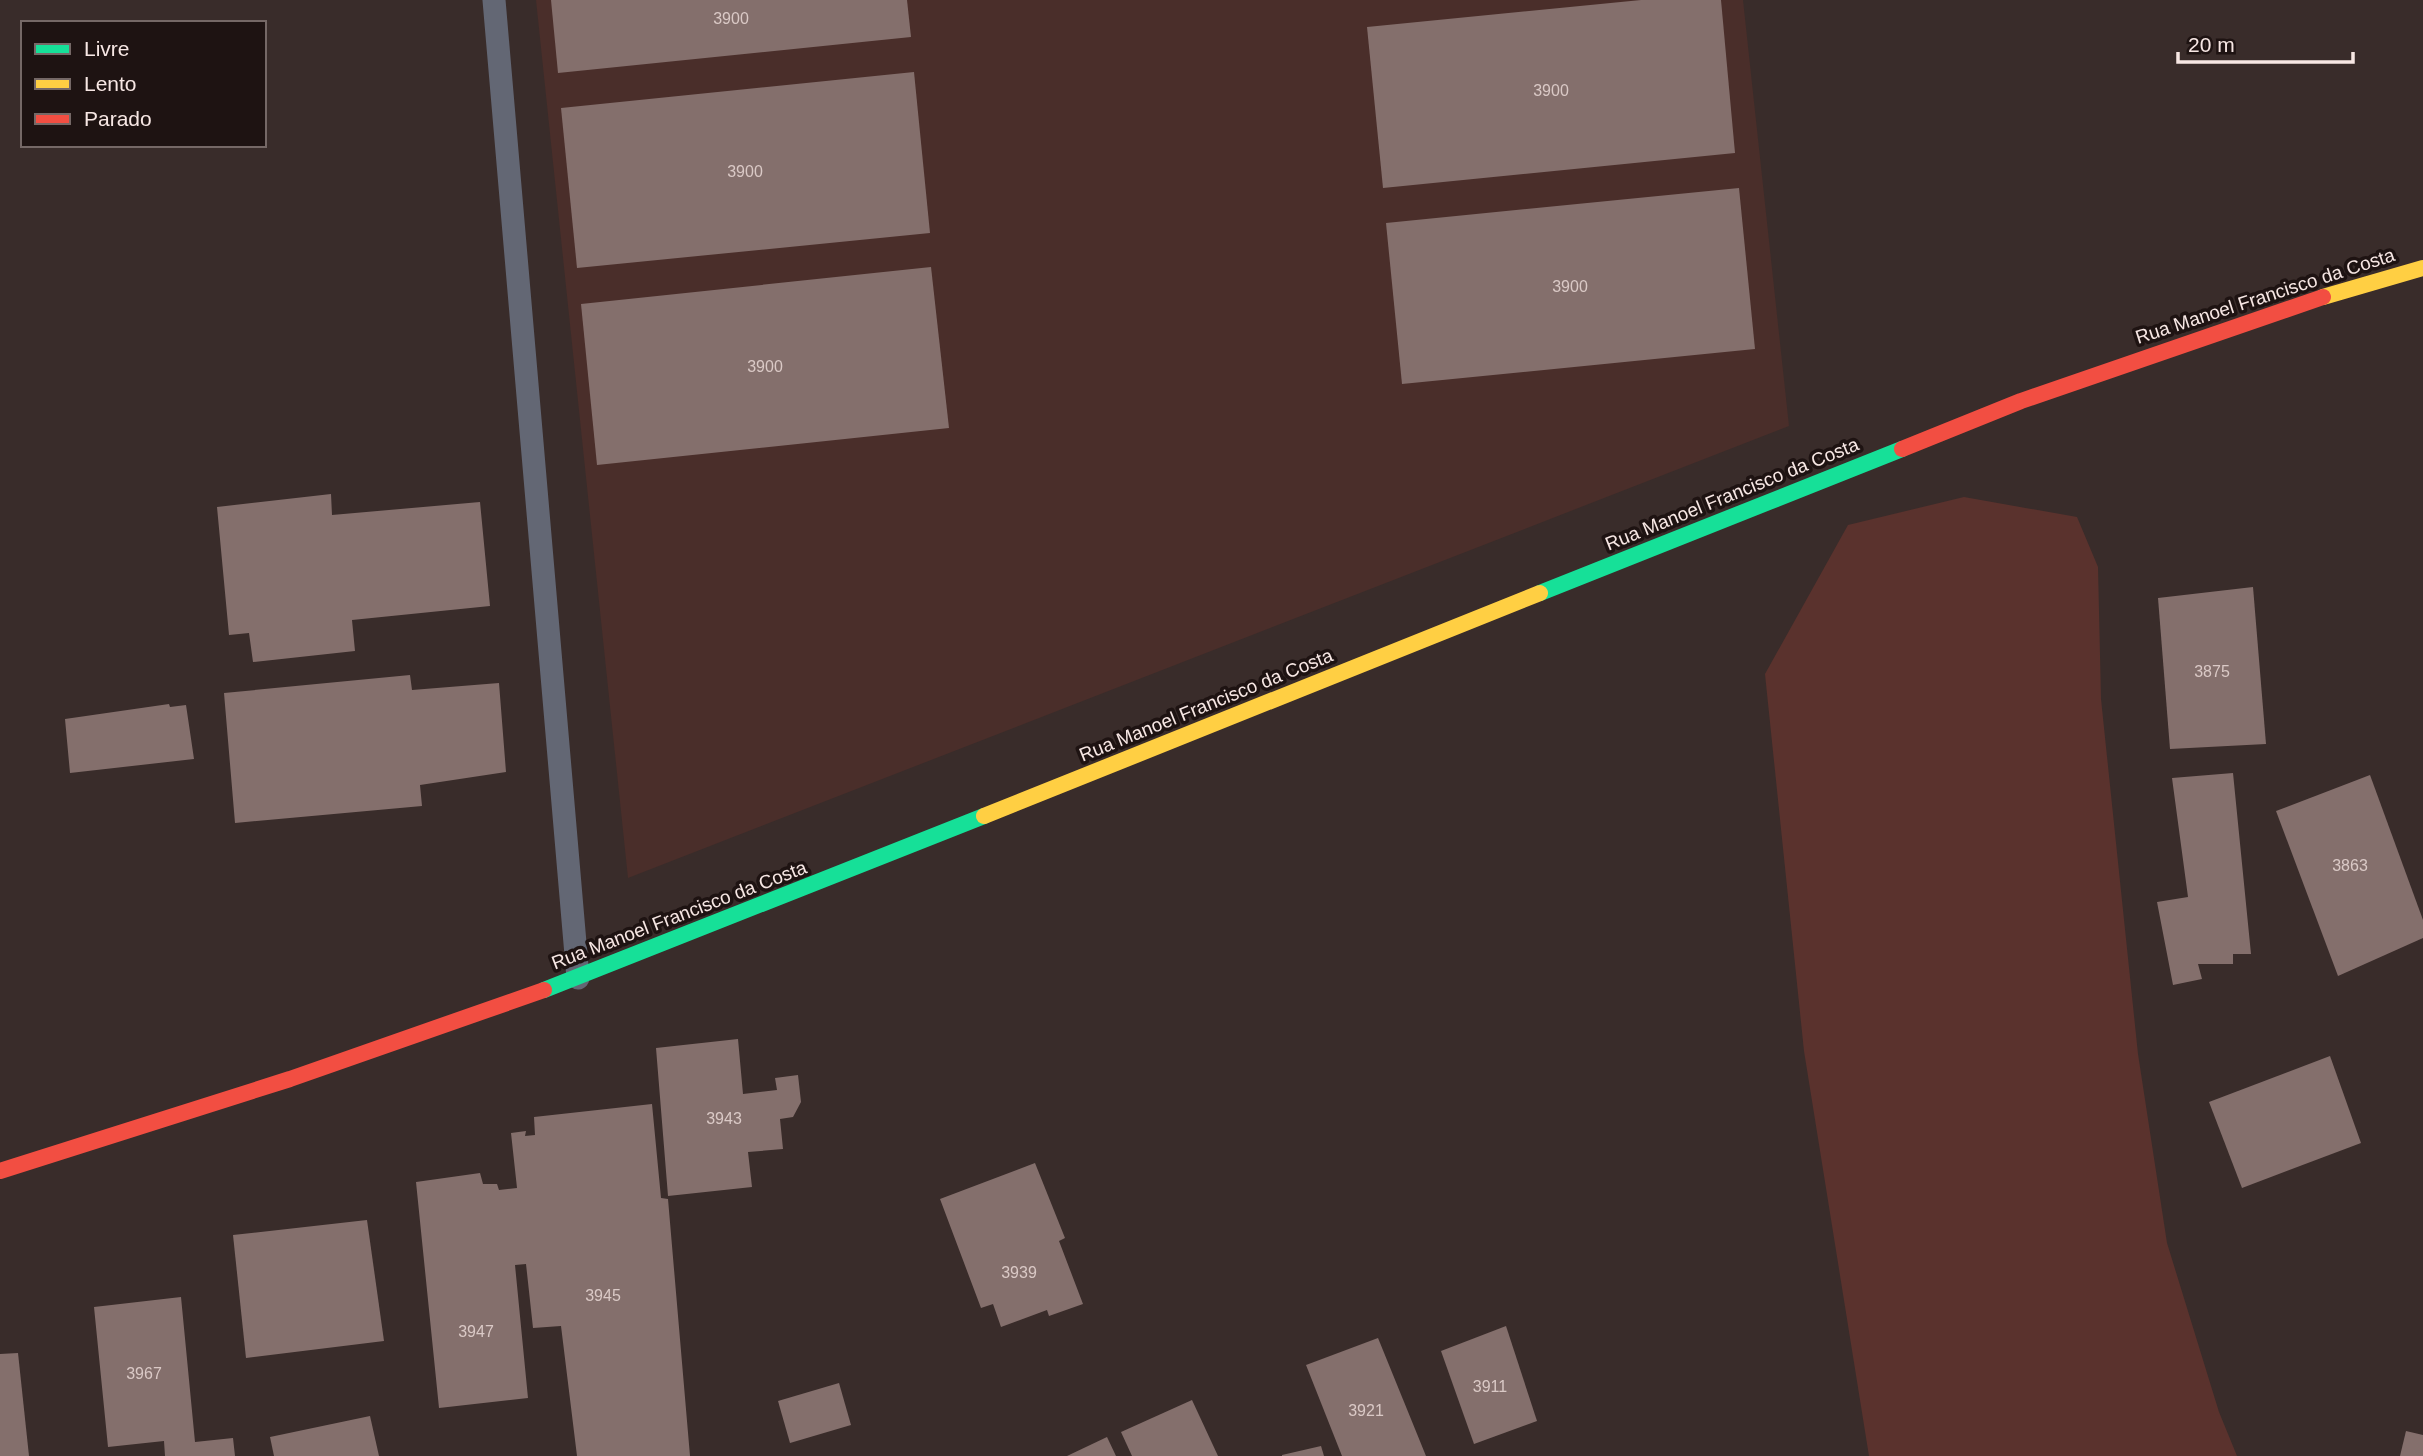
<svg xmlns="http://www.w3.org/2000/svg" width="2423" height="1456" viewBox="0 0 2423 1456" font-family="Helvetica,sans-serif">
<rect width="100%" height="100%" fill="#392c2a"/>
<path fill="#4a2e2a" d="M536,0h1207l46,426 -1161,452z"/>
<path fill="#5a322d" d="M1964,497l113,20 21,50 3,132 37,355 29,189 52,169 18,44h-368l-65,-405 -39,-377 83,-149z"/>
<g fill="#846f6c">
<path d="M551,0h356l4,37 -353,36z"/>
<path d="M1641,0h80l14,153 -352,35 -16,-161z"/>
<path d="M914,72l16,161 -353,35 -16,-160z"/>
<path d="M1739,188l16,161 -353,35 -16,-161z"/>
<path d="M931,267l18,161 -352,37 -16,-161z"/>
<path d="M331,494l1,21 148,-13 10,104 -138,14 3,31 -102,11 -4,-29 -20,2 -12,-128z"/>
<path d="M2253,587l13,157 -96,5 -12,-151z"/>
<path d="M410,675l2,15 87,-7 7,89 -86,13 2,21 -187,17 -11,-130z"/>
<path d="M169,704l1,3 16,-2 8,54 -124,14 -5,-54z"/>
<path d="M2233,773l18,181h-18v10h-35l4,15 -29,6 -16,-83 31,-5 -16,-119z"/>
<path d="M2370,775l53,145v18l-85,38 -62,-165z"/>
<path d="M738,1039l5,55 34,-4 -2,-12 23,-3 3,27 -8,15 -13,2 3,30 -35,3 4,35 -84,9 -12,-148z"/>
<path d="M2330,1056l31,87 -119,45 -33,-86z"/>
<path d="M652,1104l9,94 7,1 22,257h-113l-16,-130 -28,2 -7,-64 -11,1 13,133 -89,10 -23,-226 64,-9 3,11h14l2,6 18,-2 -6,-55 15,-2 -1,5 10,-1 -1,-18z"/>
<path d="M1035,1163l30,75 -6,3 24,63 -34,12 -2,-6 -46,17 -8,-23 -12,4 -41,-109z"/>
<path d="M367,1220l17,121 -138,17 -13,-123z"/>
<path d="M181,1297l14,145 38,-4 2,18h-70l-1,-15 -56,6 -14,-140z"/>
<path d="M1506,1326l31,95 -63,23 -33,-93z"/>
<path d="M1378,1338l48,118h-84l-36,-91z"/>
<path d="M18,1353l11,103h-29v-102z"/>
<path d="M839,1383l12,42 -61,18 -12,-42z"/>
<path d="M1192,1400l26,56h-86l-11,-24z"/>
<path d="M370,1416l9,40h-105l-4,-19z"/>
<path d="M2406,1431l17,4v21h-23z"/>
<path d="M1107,1437l9,19h-49z"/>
<path d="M1321,1446l3,10h-42v-1z"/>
</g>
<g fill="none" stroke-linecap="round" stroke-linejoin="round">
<path stroke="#636774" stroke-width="23" d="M494,0l84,978"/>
<g stroke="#16e098" stroke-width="16">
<path d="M1540,593l362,-144"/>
<path d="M544,990l440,-174"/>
</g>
<g stroke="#ffcf43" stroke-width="16">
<path d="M2323,297l100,-29"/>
<path d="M984,816l556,-223"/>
</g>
<g stroke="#f24e42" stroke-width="16">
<path d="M1902,449l119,-48 302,-104"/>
<path d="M0,1171l290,-92 254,-89"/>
</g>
</g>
<g text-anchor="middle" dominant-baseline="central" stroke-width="7" stroke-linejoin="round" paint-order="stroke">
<g font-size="16" fill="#dac9c6">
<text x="731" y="18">3900</text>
<text x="1551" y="90">3900</text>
<text x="745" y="171">3900</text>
<text x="1570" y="286">3900</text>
<text x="765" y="366">3900</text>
<text x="2212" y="671">3875</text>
<text x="2350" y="865">3863</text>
<text x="724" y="1118">3943</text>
<text x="1019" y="1272">3939</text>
<text x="603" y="1295">3945</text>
<text x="476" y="1331">3947</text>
<text x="144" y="1373">3967</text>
<text x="1490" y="1386">3911</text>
<text x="1366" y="1410">3921</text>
</g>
<g font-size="19" fill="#f7e7e4" stroke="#1e1312">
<text transform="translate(2265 296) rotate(-18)">Rua Manoel Francisco da Costa</text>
<text transform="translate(1732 494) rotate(-22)">Rua Manoel Francisco da Costa</text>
<text transform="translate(1206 705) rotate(-22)">Rua Manoel Francisco da Costa</text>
<text transform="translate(679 915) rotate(-21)">Rua Manoel Francisco da Costa</text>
</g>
</g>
<rect x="21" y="21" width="245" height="126" fill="#1e1312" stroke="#756866" stroke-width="2"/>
<rect x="35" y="44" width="35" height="10" fill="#16e098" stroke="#756866" stroke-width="2"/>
<text x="84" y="56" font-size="21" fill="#f7e7e4">Livre</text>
<rect x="35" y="79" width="35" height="10" fill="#ffcf43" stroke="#756866" stroke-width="2"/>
<text x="84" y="91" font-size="21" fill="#f7e7e4">Lento</text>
<rect x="35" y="114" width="35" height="10" fill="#f24e42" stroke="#756866" stroke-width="2"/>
<text x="84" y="126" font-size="21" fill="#f7e7e4">Parado</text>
<path d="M2178 52v10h175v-10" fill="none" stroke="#f7e7e4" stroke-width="3.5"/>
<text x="2188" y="52" font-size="21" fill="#f7e7e4" stroke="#1e1312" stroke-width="5" paint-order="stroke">20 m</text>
</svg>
